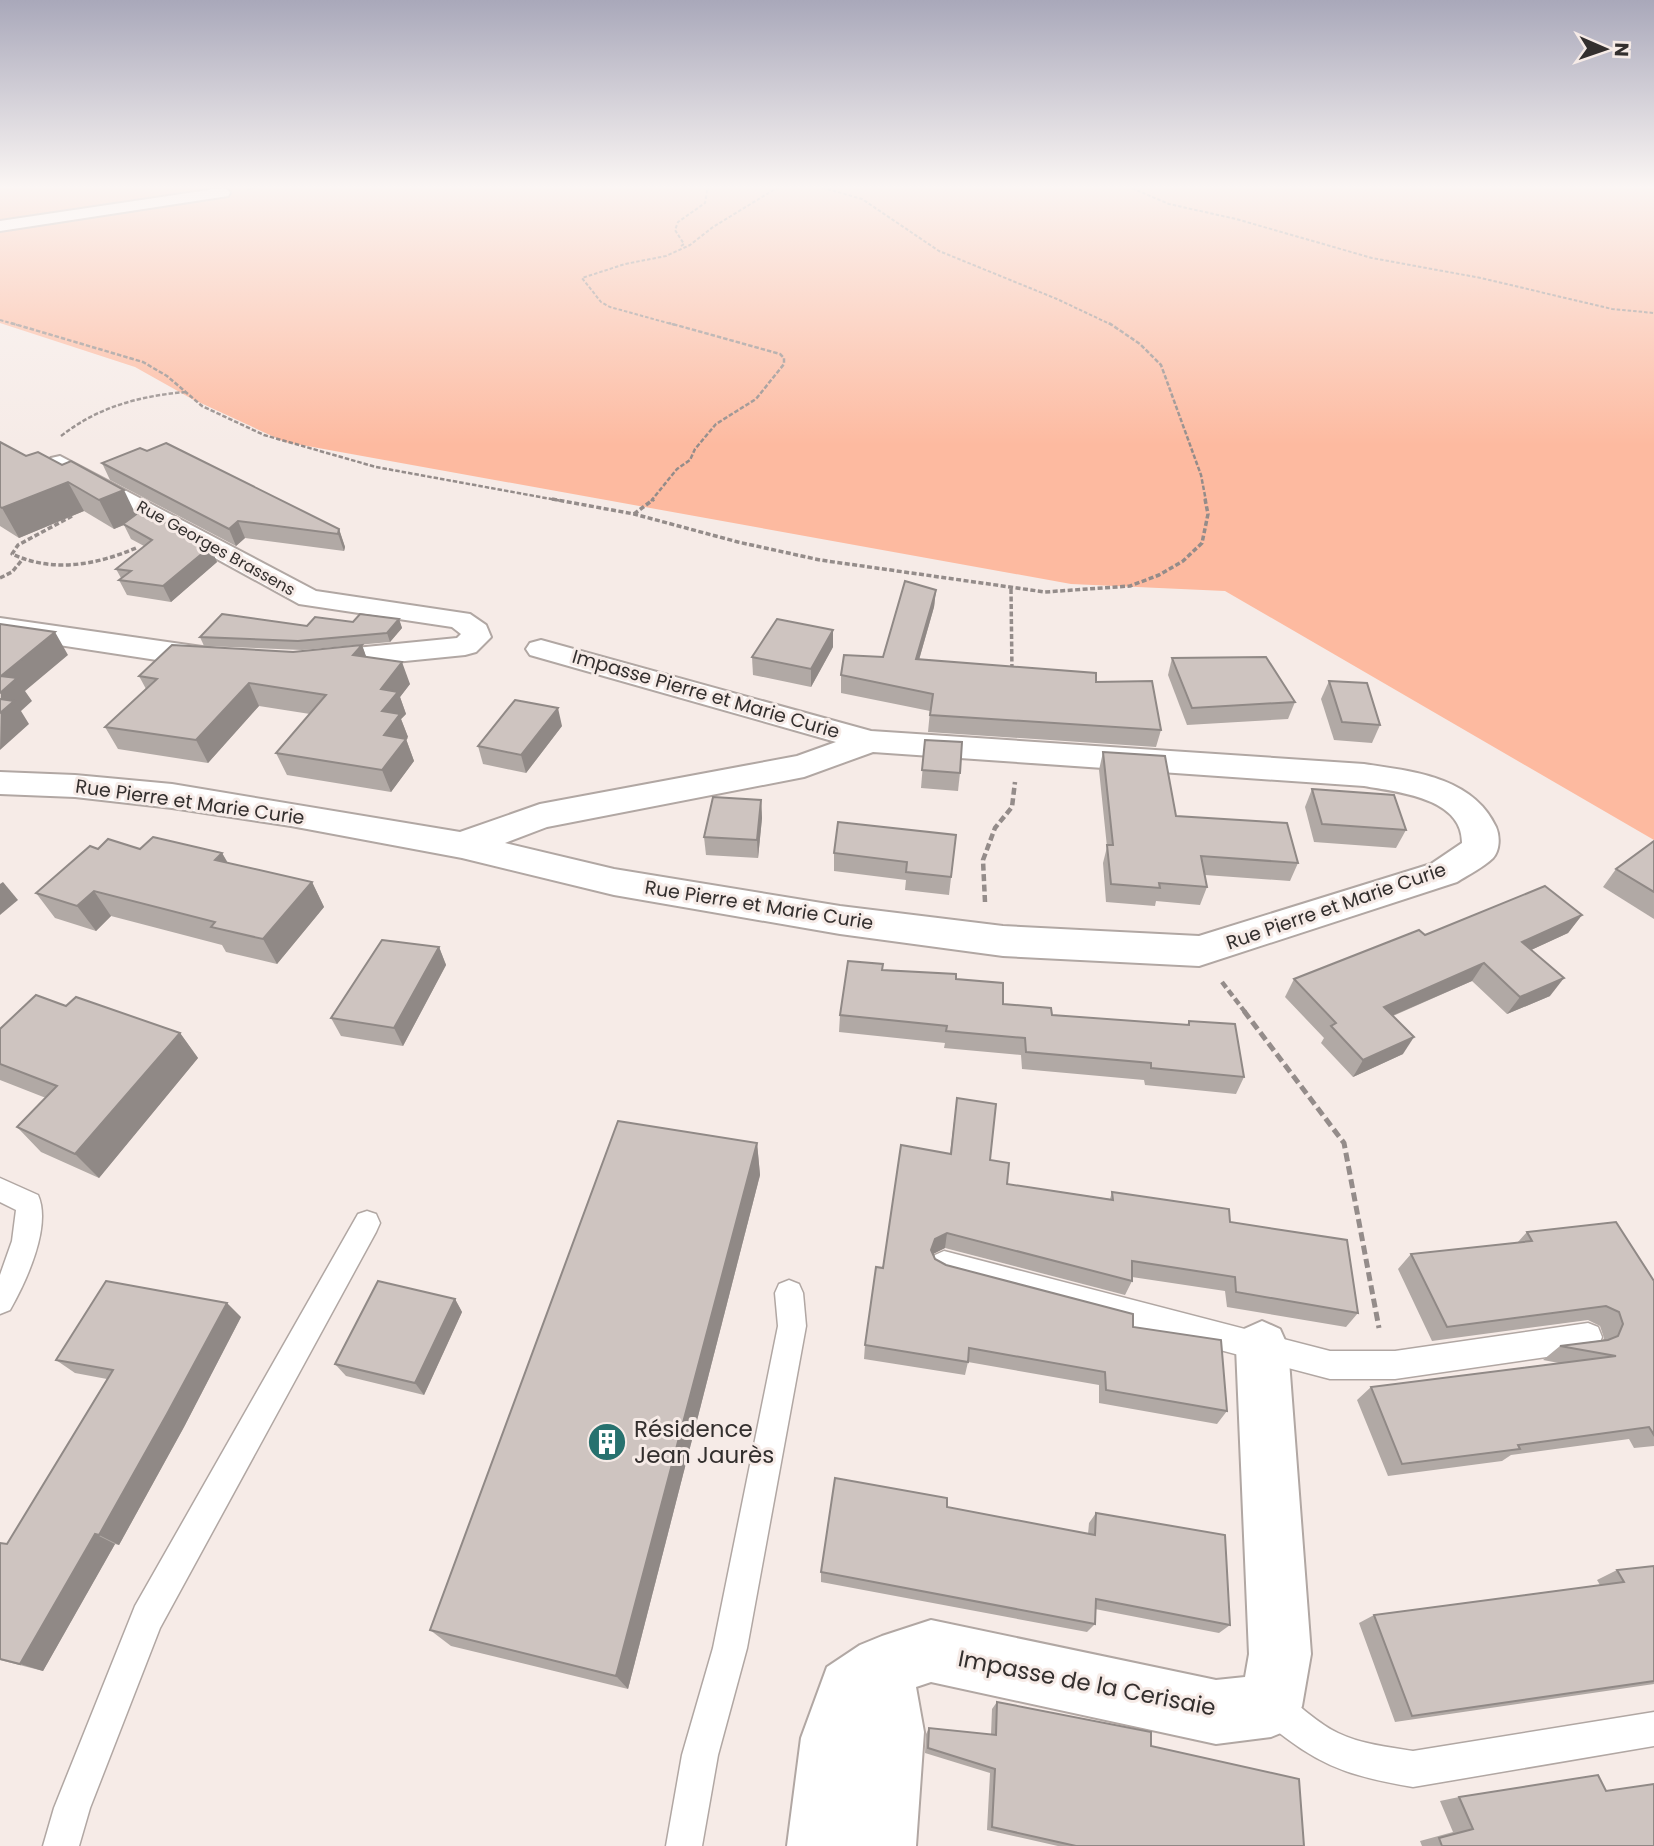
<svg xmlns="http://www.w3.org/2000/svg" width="1654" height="1846" viewBox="0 0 1654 1846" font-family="Poppins,sans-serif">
<rect width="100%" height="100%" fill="#f6ebe7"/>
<path fill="#fdbaa0" d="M0,186h1654v654l-429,-249 -154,-7 -786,-142 -93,-43 -57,-32 -135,-44z"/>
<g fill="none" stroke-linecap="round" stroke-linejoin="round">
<g stroke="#b1a7a3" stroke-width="3">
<g id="service">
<path d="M0,1178l38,17c14,31 -12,87 -28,115l-10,4v-39l12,-34 4,-31 -16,-8z"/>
<path d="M367,1211l9,3 4,9 -4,9 -216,396 -70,180 -11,38h-36l11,-38 81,-202 223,-392z"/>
<path d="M944,1251l386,100h65l193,-28 10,4 4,10 -4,10 -10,4 -193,28h-65l-386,-102 -9,-4 -4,-9 4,-9z"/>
<path d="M789,1280l10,4 4,9 3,33 -59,322 -29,107 -16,91h-36l16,-91 31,-107 65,-322 -3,-33 4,-9z"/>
<path d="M1273,1690c24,10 41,32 65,43 23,11 50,14 75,18l241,-39v34l-241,41c-52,-9 -85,-17 -127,-49 -13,-10 -24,-16 -30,-31l5,-12z"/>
</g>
</g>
<g stroke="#b1a7a3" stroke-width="4">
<g id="minor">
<path d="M222,188l6,2 2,3 -2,3 -228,35v-10z"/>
<path d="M60,456l256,135 154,23 16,11 5,12 -15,15 -11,3 -150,15 -11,-3 -4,-6 4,-6 11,-3 142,-14 4,-4 -9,-7 -153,-23 -248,-136 -3,-5 3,-5z"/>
<path d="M0,618l216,31 11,3 4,6 -4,6 -31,2 -196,-30z"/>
<path d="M541,640l330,91 493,33c48,7 109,13 132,63 4,9 4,23 -3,31 -9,9 -25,17 -36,24l-258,84 -196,-10 -163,-22 -226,-39 -152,-37 -171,-32 -119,-18 -97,-11 -75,-3v-22l75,3 97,9 288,48 80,-28 257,-48 39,-14 -306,-87 -4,-6 4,-6zM873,752l491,34c34,6 99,12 98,57l-31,21 -232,72 -196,-10 -163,-20 -226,-37 -109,-26 42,-16 257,-50z"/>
<path d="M1262,1321l18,8 8,18 23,307 -9,52 -9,22 -22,9 -55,7 -285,-62 -15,5 8,45 -8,114h-129l14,-108 26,-71 33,-22 22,-9 49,-16 285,60 29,-3 4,-23 -13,-307 8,-18z"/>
</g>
</g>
<g stroke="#948c8a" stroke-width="2" stroke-dasharray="3.5 2" stroke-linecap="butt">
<path d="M817,186l45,13 77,52 118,48 55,26"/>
<path d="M1127,186l42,18 67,15 136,39 109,20 131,31 42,4"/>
<path d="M247,189l17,-3"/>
<path d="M681,246l3,-2 -9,-14 3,-8 27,-19 3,-17"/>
<path d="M0,320l17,5"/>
<path d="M675,325l-65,-18 -9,-5 -19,-24 43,-14 41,-8 24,-11 23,-18 67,-41"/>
</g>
<g stroke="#948c8a" stroke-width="2.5" stroke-dasharray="4.5 2" stroke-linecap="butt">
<path d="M11,323l132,39 24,14 35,30 62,29 112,32 186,34"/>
<path d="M1109,323l31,21 21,21 40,110 5,26"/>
<path d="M61,436c37,-29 78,-40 125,-44"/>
<path d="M651,501l26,-32 13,-9 5,-11 21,-25 40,-25 28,-35v-6l-4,-4 -111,-31"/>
</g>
<g stroke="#948c8a" stroke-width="3.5" stroke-dasharray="5 2.5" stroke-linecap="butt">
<path d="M552,499l82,15 104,28 82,18 225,32 85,-6 29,-11 24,-14 19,-18 6,-29 -3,-15"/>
<path d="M634,514l20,-15"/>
<path d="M72,516l-54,29 -6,9c41,19 84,11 124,-6"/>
<path d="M0,578l12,-6 10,-12"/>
<path d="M1011,589l1,83"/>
</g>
<g stroke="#948c8a" stroke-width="4.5" stroke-dasharray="7 3.5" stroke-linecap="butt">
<path d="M985,902l-2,-42 12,-32 17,-21 3,-25"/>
<path d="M1222,982l23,30"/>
</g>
<path stroke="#948c8a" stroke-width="5" stroke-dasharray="9 4.5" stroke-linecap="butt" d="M1244,1011l100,132 35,185"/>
<use href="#service" fill="#fff" fill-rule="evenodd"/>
<use href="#minor" fill="#fff" fill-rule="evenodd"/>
</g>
<g fill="#b1a9a5">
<path d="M0,442l136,72 74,33 7,15 -46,40 -44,-7 -8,-15 2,-2 -5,-9 28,-23 -13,-7 -7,-14 -10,4 -30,-18 -65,27 -19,-12z"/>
<path d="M102,463l237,66 6,18 -1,4 -99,-13 -9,8 -126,-66z"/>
<path d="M936,590l-2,17 -15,53 177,22 65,48 -5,17 -228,-15 2,-21 -89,-18v-18l42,-18z"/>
<path d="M399,619l3,9 -12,14 -88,8 -98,-4 -4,-9 107,-11z"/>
<path d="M362,645l4,12 44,27 -10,13 6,17 -5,5 7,18 -2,2 8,22 -23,31 -104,-17 -11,-22 34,-39 -51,-8 -51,57 -90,-14 -13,-22 41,-38 -7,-13 154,-24z"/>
<path d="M833,647l-22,40 -58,-12 -1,-18z"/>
<path d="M1172,658l123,44 -7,17 -101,6 -19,-50z"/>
<path d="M1329,681l51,44 -8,18 -38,-3 -13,-41z"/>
<path d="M562,726l-36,47 -43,-9 -5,-18z"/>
<path d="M925,740l35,33 -2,18 -37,-3z"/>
<path d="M1103,752l73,64 122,47 -8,18 -85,-6 2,12 -7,18 -44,-4 -1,5 -49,-4 -3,-39 4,-16 -8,-77z"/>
<path d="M1312,789l94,41 -10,18 -82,-6 -9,-35z"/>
<path d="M761,800l1,18 -4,40 -52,-3 -2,-18z"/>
<path d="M956,835l-7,60 -44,-5 1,-10 -72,-9v-18z"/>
<path d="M1654,841v78l-51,-32 13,-18z"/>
<path d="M98,849h42l82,4 6,10 84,19 12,25 -47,57 -51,-12 -4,-7 -111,-29 -15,15 -41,-13 -19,-25z"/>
<path d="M1582,915l-14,18 -37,17 19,46 -43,18 -35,-33 -79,35 10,38 -50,23 -32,-34 3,-5 -39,-41 9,-18 131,-44z"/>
<path d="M439,947l7,18 -43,81 -62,-10 -10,-18z"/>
<path d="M883,970l73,9 47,25 49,11 135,10 2,-4 55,56 -8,17 -91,-9 -1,-5 -122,-11 -1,-14 -77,-7 1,-5 -106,-11 1,-17z"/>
<path d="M0,1029l180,4 18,25 -99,120 -58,-26 -24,-25 29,-29 -46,-18z"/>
<path d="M957,1098l33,62 17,24 103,15 2,-7 118,30 128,91 -12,14 -119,-20 -2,-16 -93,-14v4l-7,14 -180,-47 -12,6 2,5 11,6 187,62 94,84 -10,13 -118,-21v-18l-131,-23 -3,13 -101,-16 1,-14 18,-77 67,-115z"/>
<path d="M757,1143l3,32 -132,514 -177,-43 -21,-16z"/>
<path d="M1527,1232l127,49v165l-20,2 -5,-9 -118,16 -9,6 -114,15 -31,-76 14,-13 188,-24 -16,-3 17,-14 43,-6 1,-2 -4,-12 -12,-6 -156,21 -34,-72 13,-15 106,-11z"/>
<path d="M455,1299l7,13 -38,83 -78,-19 -11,-12z"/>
<path d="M241,1317l-57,110 -65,118 -4,-1 -72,127 -43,-11v-117l7,1 100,-165 -32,-6 -19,-13z"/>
<path d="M947,1507l141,27 1,-11 7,-10 134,112 -11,8 -124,-24v15l-8,8 -266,-50v-10z"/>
<path d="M1654,1566v118l-259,38 -36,-99 15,-8 226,-30 -3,-5 20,-10z"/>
<path d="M997,1702l154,44 153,100h-246l-71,-16 3,-57 -65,-20 1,-19 3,-6 62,7 1,-26z"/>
<path d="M1606,1791l48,55h-232l-2,-5 33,-9 -13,-31 19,-4z"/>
</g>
<g fill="#908986">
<path d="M68,482l16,29 -65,27 -17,-30z"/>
<path d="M124,490l14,29 -24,10 -15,-29z"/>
<path d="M238,521l7,17 -9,8 -7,-17z"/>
<path d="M339,529l6,18 -1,4 -6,-17z"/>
<path d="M210,547l7,15 -46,40 -8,-16z"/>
<path d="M936,590l-2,17 -20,70 2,-18z"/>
<path d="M399,619l3,9 -12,14 -3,-9z"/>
<path d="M833,630v17l-22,40v-18z"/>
<path d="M55,632l13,23 -43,36 7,10 -11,10 8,13 -29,26 1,-74z"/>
<path d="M362,645l8,22 -17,-12z"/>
<path d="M402,662l8,22 -10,13 6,17 -5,5 7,18 -8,9 6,-7 8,22 -23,31 -9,-22 2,-35 -3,-46z"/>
<path d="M249,683l10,23 -51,57 -12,-23z"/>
<path d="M558,708l4,18 -36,47 -5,-18z"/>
<path d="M761,800l1,18 -4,40 -1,-18z"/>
<path d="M222,853l14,25 -21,-18z"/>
<path d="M3,882l15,18 -18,15v-31z"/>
<path d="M312,882l12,25 -47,57 -14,-25z"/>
<path d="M94,891l17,25 -15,15 -19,-25z"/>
<path d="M1582,915l-14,18 -59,27 13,-18z"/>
<path d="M439,947l7,18 -43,81 -9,-18z"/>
<path d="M1484,963l-12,18 -99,43 11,-17z"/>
<path d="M1564,978l-14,18 -43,18 13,-17z"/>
<path d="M180,1033l18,25 -99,120 -24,-24z"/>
<path d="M1414,1037l-11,17 -50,23 10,-17z"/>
<path d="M757,1143l3,32 -132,514 -12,-13z"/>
<path d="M947,1233l-2,15 -12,6 -2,-4 4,-11z"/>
<path d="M455,1299l7,13 -38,83 -9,-12z"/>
<path d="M227,1303l14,14 -57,110 -65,118 -20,-10z"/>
<path d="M95,1534l20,10 -72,127 -23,-7z"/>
</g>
<g fill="#cec4c0" stroke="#908986" stroke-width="2">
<path d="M0,442l26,14 12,-4 24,13 9,-4 53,29 -25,10 -31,-18 -66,26 -2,-1z"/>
<path d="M166,443l173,86 -1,5 -100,-13 -9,8 -127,-66 38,-15 7,3z"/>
<path d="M142,510l68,37 -47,39 -44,-6 12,-9 -15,-2 36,-29 -29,-16z"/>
<path d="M905,581l31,9 -20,69 180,14v9l56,-1 9,49 -231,-15 3,-21 -92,-19 3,-20 39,2z"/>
<path d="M222,614l85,12 8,-9 38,5 7,-8 39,5 -12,14 -89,8 -98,-4z"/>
<path d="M777,619l56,11 -22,39 -59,-12z"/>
<path d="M0,624l55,8 -54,44 16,2 -17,15z"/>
<path d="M172,645l121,7 69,-7 -9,10 49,7 -21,27 17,3 -16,19 18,3 -16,21 22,4 -24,31 -106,-17 50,-58 -77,-12 -53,57 -91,-13 52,-48 -18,-3z"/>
<path d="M1266,657l29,45 -103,6 -20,-50z"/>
<path d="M1329,681l38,2 13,42 -38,-3z"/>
<path d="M0,699l14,2 -14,12z"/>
<path d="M515,700l43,8 -37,47 -43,-9z"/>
<path d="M925,740l37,2 -2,31 -38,-3z"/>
<path d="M1103,752l62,4 11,60 111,7 11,40 -97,-7 6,31 -48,-4 1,5 -49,-4 -4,-39h6z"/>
<path d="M1312,789l82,6 12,35 -84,-6z"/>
<path d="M713,797l48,3 -4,40 -53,-3z"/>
<path d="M838,822l118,13 -5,42 -45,-5 1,-10 -73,-9z"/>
<path d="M153,837l69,16 -7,7 97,22 -49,57 -52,-12 4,-5 -121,-31 -17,15 -41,-13 54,-47 8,3 10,-10 32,10z"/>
<path d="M1654,841v51l-38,-23z"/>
<path d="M1545,886l37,29 -60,27 42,36 -44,19 -36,-34 -100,44 30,30 -51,23 -32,-34 5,-3 -42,-44 125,-49 6,5z"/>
<path d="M382,940l57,7 -45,81 -63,-10z"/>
<path d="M848,961l35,3 -1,6 74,4v5l47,4v21l48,4 1,7 137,10v-4l46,3 9,53 -93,-9v-5l-125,-11 -1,-14 -79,-7 1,-5 -107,-11z"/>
<path d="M36,995l30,11 10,-9 104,36 -105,121 -58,-27 40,-41 -57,-22v-35z"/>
<path d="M957,1098l39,6 -6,56 19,3 -2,21 106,16 -1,-8 117,17 1,13 117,18 11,73 -122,-21 -1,-15 -103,-16v20l-185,-48 -12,6 -4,11 4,9 11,6 187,49v13l88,13 6,71 -121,-21 -1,-18 -136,-24 -1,14 -103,-17 11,-78 7,1 18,-123 50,9z"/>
<path d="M618,1121l139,22 -141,533 -186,-46z"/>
<path d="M1616,1222l38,59v154l-5,-8 -131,18 2,4 -118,15 -31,-77 245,-31 -56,-10 48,-6 10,-4 5,-12 -4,-12 -13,-6 -159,21 -36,-73 121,-13 -5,-9z"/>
<path d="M106,1281l121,22 -60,111 -68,121 -4,-1 -75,130 -20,-5v-116l7,1 106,-174 -57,-10z"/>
<path d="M378,1281l77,18 -40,84 -80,-19z"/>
<path d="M835,1478l112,20v9l148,28 1,-22 129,22 5,90 -134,-26 -1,25 -274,-52z"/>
<path d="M1654,1566v115l-242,35 -38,-101 250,-33 -7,-12z"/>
<path d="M997,1702l154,30v14l148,33 5,67h-228l-84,-19 3,-58 -67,-21 1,-20 67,7z"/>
<path d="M1598,1775l8,16 48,-7v62h-212l-3,-8 34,-9 -14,-32z"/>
</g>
<linearGradient id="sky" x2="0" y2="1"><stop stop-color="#a9a8ba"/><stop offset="0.42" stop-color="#fbf6f4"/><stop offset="1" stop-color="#fbf6f4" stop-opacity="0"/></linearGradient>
<rect width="1654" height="445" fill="url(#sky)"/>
<defs>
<g id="building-disc" transform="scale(2.0125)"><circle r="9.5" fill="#27716e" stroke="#f6ebe7"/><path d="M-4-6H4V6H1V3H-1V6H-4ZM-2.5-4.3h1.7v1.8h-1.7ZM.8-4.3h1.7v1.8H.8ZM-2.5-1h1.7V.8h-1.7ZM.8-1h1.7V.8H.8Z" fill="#fff"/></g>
</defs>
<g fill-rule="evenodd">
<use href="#building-disc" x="607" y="1442"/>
</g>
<g text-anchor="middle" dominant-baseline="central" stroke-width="6" stroke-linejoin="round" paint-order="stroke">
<g font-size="16" fill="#332f2e" stroke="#f6ebe7">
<text transform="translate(216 548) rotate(29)">Rue Georges Brassens</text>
</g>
<g font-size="19" fill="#332f2e" stroke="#f6ebe7">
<text transform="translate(706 694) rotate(16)">Impasse Pierre et Marie Curie</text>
<text transform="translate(190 802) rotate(8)">Rue Pierre et Marie Curie</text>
<text transform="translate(759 905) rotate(9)">Rue Pierre et Marie Curie</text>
<text transform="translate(1336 906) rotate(-19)">Rue Pierre et Marie Curie</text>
</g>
<g font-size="23" fill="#332f2e" stroke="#f6ebe7" text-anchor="start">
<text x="634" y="1429">Résidence<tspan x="634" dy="26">Jean Jaurès</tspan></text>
</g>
<g font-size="23" fill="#332f2e" stroke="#f6ebe7">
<text transform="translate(1087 1683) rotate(11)">Impasse de la Cerisaie</text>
</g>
</g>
<g transform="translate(1605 49) rotate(92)" stroke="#f6ebe7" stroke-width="5" paint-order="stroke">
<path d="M0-5L12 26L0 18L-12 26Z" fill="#332f2e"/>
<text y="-10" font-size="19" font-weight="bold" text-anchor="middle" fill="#332f2e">N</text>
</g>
</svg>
